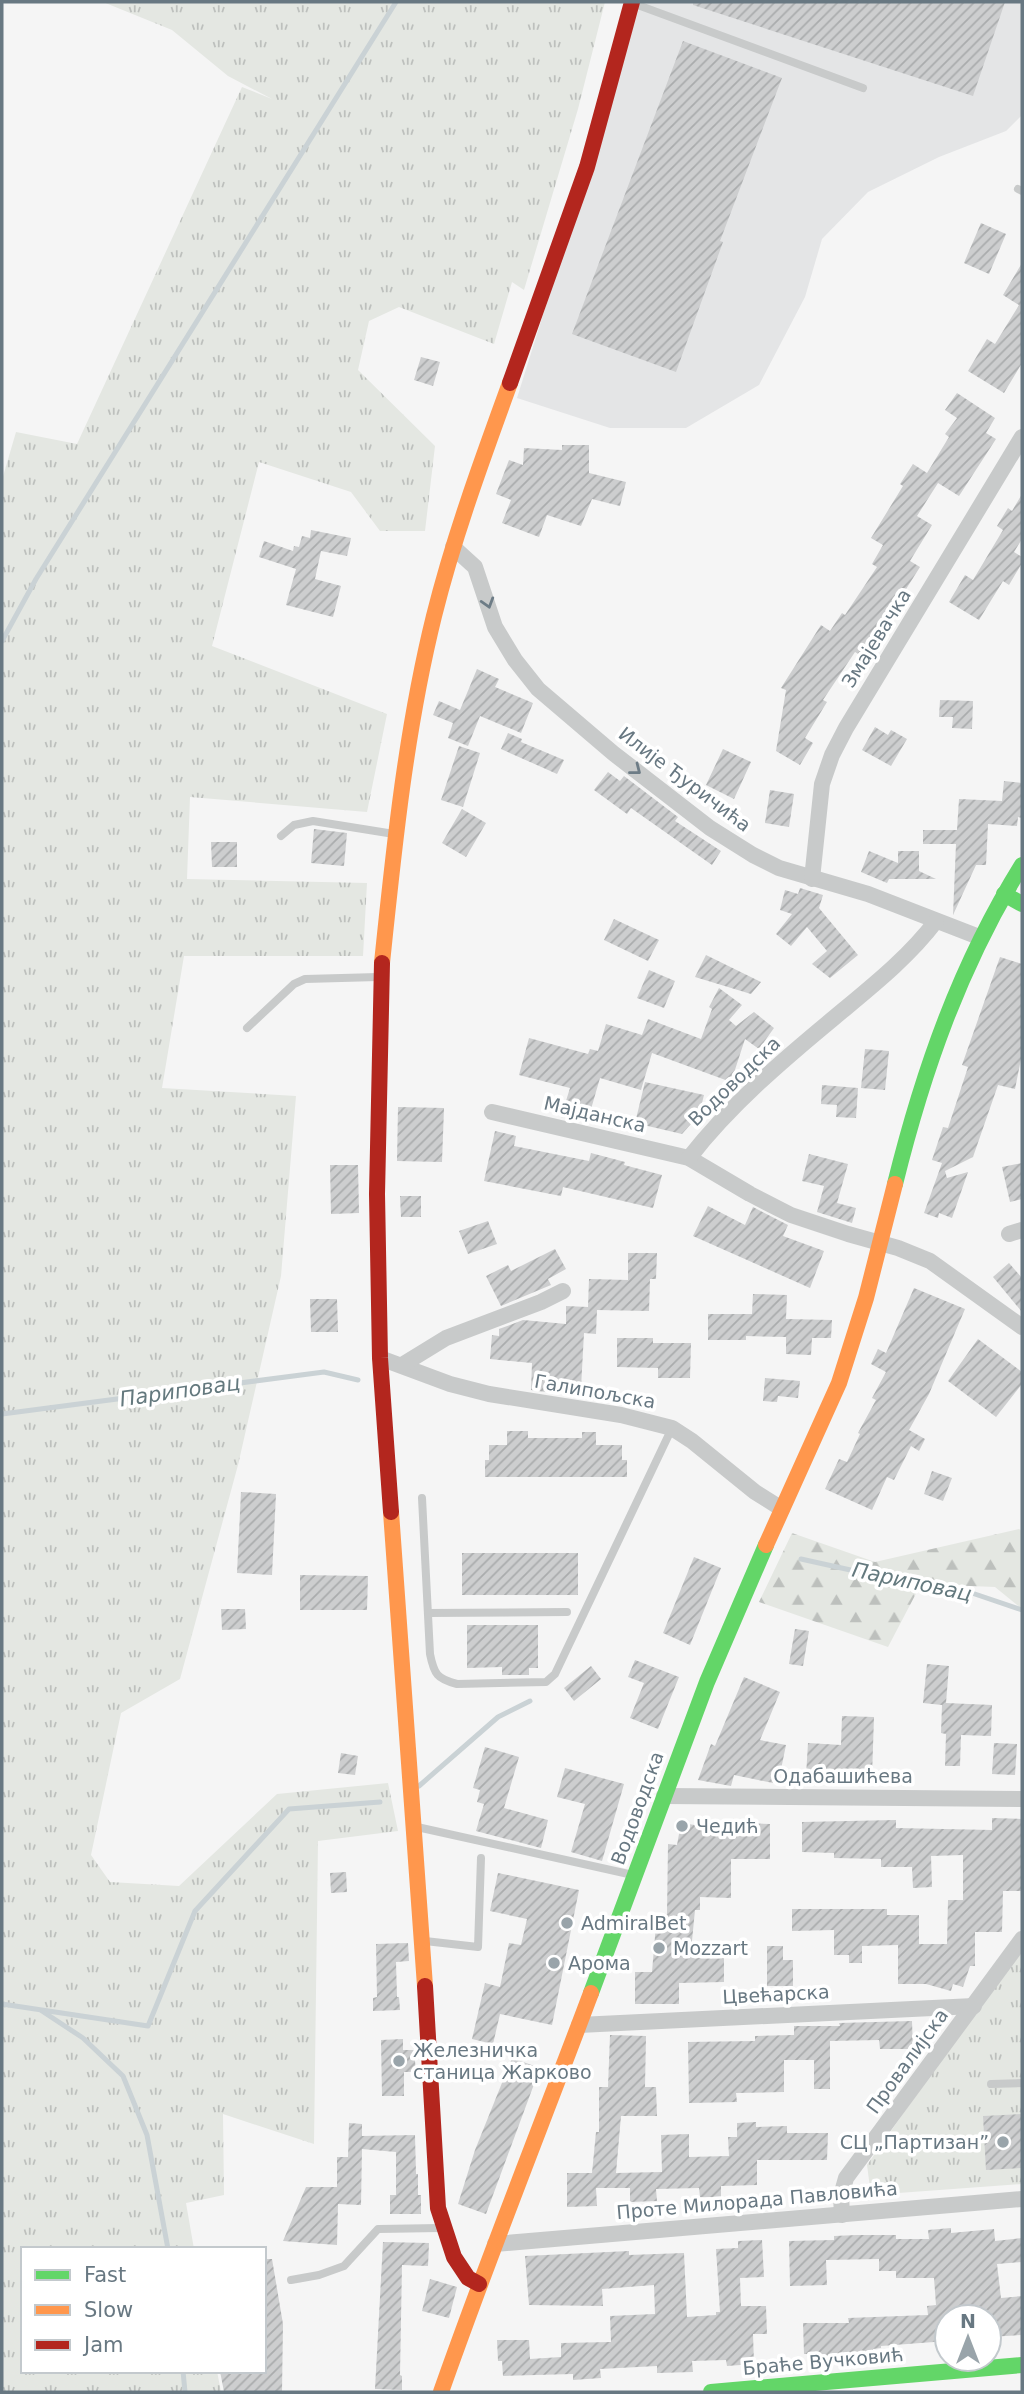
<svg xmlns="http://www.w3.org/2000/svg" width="1024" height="2394" viewBox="0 0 1024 2394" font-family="'DejaVu Sans',sans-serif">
<defs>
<pattern id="grass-tufts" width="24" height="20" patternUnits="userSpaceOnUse" patternTransform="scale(1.75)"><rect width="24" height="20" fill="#e4e7e2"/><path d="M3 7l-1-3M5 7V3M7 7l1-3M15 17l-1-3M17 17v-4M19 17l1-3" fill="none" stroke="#bdc0bd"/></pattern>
<pattern id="forest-firs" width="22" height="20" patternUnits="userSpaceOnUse" patternTransform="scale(1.75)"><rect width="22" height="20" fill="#e4e7e2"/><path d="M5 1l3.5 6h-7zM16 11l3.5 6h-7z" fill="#bdc0bd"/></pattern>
<pattern id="building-hatch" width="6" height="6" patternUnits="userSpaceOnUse" patternTransform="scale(1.75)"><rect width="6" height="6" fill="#cdcecf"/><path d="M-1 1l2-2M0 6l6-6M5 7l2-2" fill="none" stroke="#aaacad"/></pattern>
</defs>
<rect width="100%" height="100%" fill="#f5f5f5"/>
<path fill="#e4e5e6" d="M641,2h381v113l-16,16 -67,26 -71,35 -46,47 -17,58 -46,88 -73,43h-76l-93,-30z"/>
<g fill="url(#grass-tufts)">
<path d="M103,2h502l-27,107 -54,181 -12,-8 -18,62 -95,-37 -30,14 -11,49 77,76 -10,85h-45l-29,-39 -92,-30 -47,184 175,68 -20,98 -177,-15 -3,82 180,4 -4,73h-179l-22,132 134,8 -15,180 -43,189 -58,214 -59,34 -30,142 19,27 69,4 98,-92 111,-11 10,48 -80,10 -4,303 -91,-30 1,81 -38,8 8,46h-171v122h194l4,21h-219v-1912l14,-48 61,12 165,-357 30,12 -44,-23 -56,-46z"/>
<path d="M1022,1945v239l-151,11 -4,-30z"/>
</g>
<path fill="url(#forest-firs)" d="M1019,1529l3,2v78l-27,-22 -74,-3 -33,63 -129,-45 33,-69 83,29z"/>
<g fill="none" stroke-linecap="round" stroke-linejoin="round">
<g stroke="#cad2d5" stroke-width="5">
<path d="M2,641l34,-62 360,-577"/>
<path d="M2,1414l322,-42 34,8"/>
<path d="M801,1559l90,20 75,12 56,19"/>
<path d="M419,1786l79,-69 32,-16"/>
<path d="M2,2004l146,22 47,-115 94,-102 91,-7"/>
<path d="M42,2011l41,27 40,38 24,59 21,114"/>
<path d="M183,2371l2,21"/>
</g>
</g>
<g fill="url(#building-hatch)">
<path d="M693,2h312l-32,94 -280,-91z"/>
<path d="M683,41l99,37 -62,163 3,1 -47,130 -104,-38z"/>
<path d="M981,223l25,11 -17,40 -25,-11z"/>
<path d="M1022,263v100l-18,30 -36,-22 19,-32 8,5 24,-39 -16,-10z"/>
<path d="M421,357l19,5 -7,24 -19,-6z"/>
<path d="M957,393l38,25 -9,15 10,6 -37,57 -21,-13 -21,33 15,9 -22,36 10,6 -43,68 3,3 -13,21 -12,-7 -32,48 4,2 -22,36 8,5 -13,22 -24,-14 10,-61 -5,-2 40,-63 9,6 12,-18 3,2 32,-48 -5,-3 11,-19 -12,-7 32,-52 -3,-2 13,-20 14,9 22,-36 -4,-3 12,-16 -12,-8z"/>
<path d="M562,445h27v28l37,9 -6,24 -28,-7 -11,27 -34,-11 -8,22 -37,-14 9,-23 -15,-6 13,-34 14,5 1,-17 38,2z"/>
<path d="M1022,494v45l-8,13 8,5v6l-13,22 -6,-4 -24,39 -30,-18 16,-27 8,5 30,-50 -6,-4 11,-18 4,3z"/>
<path d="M311,530l40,8 -4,18 -26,-5 -6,28 26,7 -8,31 -47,-12 10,-36 -37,-12 5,-16 29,10 1,-5 5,1 3,-11 8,2z"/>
<path d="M477,669l22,10 -4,8 38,16 -12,30 -41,-17 -12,30 -20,-8 5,-15 -20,-8 6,-14 21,9z"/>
<path d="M940,700l33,1 -1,28 -20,-1 1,-11h-14z"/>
<path d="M875,727l13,8 3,-5 16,9 -16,27 -29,-16z"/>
<path d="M508,733l14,6 -1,3 43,18 -7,14 -56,-25z"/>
<path d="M459,746l21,7 -17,54 -22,-7z"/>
<path d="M723,749l28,13 -17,37 -28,-14z"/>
<path d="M608,772l12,9 4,-5 54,41 -3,4 46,30 -9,14 -81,-57 -4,6 -33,-24z"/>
<path d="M1004,781l18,2v35l-4,-1 -1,9 -29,-2 -2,41h-10l-23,50 3,-71h-33v-14h34l2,-31 43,2z"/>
<path d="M770,790l24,4 -5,33 -24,-4z"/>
<path d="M462,809l24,14 -20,34 -24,-14z"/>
<path d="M314,829l33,4 -3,33 -33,-3z"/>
<path d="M211,842h26v25h-25z"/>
<path d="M869,851l29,12v-12h21v20l17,8h-47l-2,4 -26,-11z"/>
<path d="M800,888l23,7 -4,13 39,47 -28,23 -18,-14 15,-13 -20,-24 -16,19 -15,-12 16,-20 -12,-4 5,-20 13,4z"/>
<path d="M614,919l45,21 -11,21 -44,-21z"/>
<path d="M706,955l55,27 -10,12 -56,-17z"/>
<path d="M1000,957l22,7v90l-7,35 -17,-4 -25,72 -28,14 2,7 21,-6 -16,46 -13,-5 -1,5 -14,-5 18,-50 -10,-3 11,-33 5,1 20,-61 -6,-2z"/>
<path d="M649,970l26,11 -11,27 -27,-10z"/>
<path d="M719,988l23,17 -13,15 7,6 18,-14 20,16 -15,21 -14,-10 -14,43 -79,-29 -11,37 -41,-12 -11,38 -8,-2 -2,7 -18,-4 9,-29 -51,-13 10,-37 59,16 2,-5 8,2 8,-27 36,11 6,-16 53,20 11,-30 -3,-2z"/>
<path d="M865,1049l24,2 -4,39 -24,-2z"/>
<path d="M645,1082l59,13 -5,20 -17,19 -47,-11z"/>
<path d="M822,1085l36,3 -2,30 -20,-1 1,-12 -16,-1z"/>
<path d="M398,1107l46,1 -2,54 -45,-1z"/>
<path d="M495,1131l21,5 -2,10 75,15 2,-8 34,9 -1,3 38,10 -9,33 -90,-21 -2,9 -77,-15z"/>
<path d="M809,1154l39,10 -11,39 19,5 -4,15 -35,-11 7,-26 -22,-5z"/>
<path d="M1022,1163v36l-12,3 -8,-35z"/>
<path d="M330,1165h28l1,48 -28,1z"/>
<path d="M400,1196h21v21h-20z"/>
<path d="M708,1206l37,19 8,-18 35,18 -5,11 41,15 -14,37 -117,-52z"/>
<path d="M488,1221l9,23 -29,10 -9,-23z"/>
<path d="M555,1249l11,20 -18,10 3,6 -50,21 -15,-30 22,-11 3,6z"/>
<path d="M628,1253h29l-1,26h-6l-1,32 -52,-1 -1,24 -12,-1 -3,55 -28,-1v6l-22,-3 1,-27 -42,-4 2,-24 7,1v-7l24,-9 43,4v-18l22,1 1,-28 39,1z"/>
<path d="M1009,1263l13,15v34l-29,-35z"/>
<path d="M914,1288l51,21 -36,85 -20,36 16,9 -6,12 -8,-5 -17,34 -7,-3 -15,33 -47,-21 14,-30 8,3 13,-28 -2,-1 18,-33 -4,-2 14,-26 -15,-8 7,-15 8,4z"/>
<path d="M753,1294l34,1 -1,24 46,1 -1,18h-19l-1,17 -25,-1v-17l-40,-1v4h-38v-26h44z"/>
<path d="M310,1299h27l1,33h-27z"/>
<path d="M617,1338h36v5h38l-1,35h-32v-10l-41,-1z"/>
<path d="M978,1339l44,33v12l-26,33 -48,-36z"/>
<path d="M765,1378l35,3 -2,17 -20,-2 -1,6 -14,-1z"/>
<path d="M507,1431h21v7h54v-6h14v13h26v15h5v17h-142v-17h4v-15h18z"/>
<path d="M932,1471l20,7 -9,23 -19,-7z"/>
<path d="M241,1492l35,2 -4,81 -35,-2z"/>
<rect x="462" y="1553" width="116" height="42"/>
<path d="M694,1557l27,11 -31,77 -27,-12z"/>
<path d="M300,1575l68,1 -1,34h-67z"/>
<path d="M221,1609h24l1,20 -24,1z"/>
<path d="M467,1625h71v43h-9v7h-27v-8l-35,1z"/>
<path d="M795,1629l14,2 -6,35 -14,-2z"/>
<path d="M635,1660l44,17 -21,52 -28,-11 14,-35 -16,-6z"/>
<path d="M927,1664l22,2 -3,37 46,2 -1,31 -30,-1 -1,31h-15l1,-32 -5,-1 1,-28 -19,-2z"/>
<path d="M591,1666l10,13 -27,22 -10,-13z"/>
<path d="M744,1677l36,15 -20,48 26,5 -8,39 -44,-9 -3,11 -33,-6 13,-36 4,2z"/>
<path d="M842,1716l32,1 -2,59 -52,-2v3l-14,-1 2,-33 33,2z"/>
<path d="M994,1743l23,1 -2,31 -23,-1z"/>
<path d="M485,1747l34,10 -15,51 44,12 -7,28 -65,-17 8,-27 -7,-2 3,-12 -7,-2z"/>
<path d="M341,1753l17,3 -3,19 -17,-2z"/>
<path d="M565,1768l59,16 -22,77 -31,-9 14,-48 -28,-7z"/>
<path d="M992,1818l30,1v72h-19l-1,41h-27v34h-5l-7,21 -10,-3 -2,7 -25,-7h-28v-39l-36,1v17h-13v-8h-15v-25l-42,1v-22h95v6h32v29h28l1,-44h15v-45l-32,1 1,31 -19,1 -1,-21h-31v-8l-47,-1v-5l-32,-1v-30l94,-2v8l96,2z"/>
<path d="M681,1823l55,8 1,-8 33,1v35h-39v39l-31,-1v13h-5l-4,41h33v31l-45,1v21h-44v-32h17l5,-59 10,1 1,-70 9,1z"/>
<path d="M346,1872l1,20 -16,1 -1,-20z"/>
<path d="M498,1873l81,17 -27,135 -52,-11 -7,30 -21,-5 13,-56 15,4 9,-44 12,2 6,-26 -37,-8z"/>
<path d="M408,1943l1,18 -13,1 1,35h2l1,13 -27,1v-13l4,-1 -1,-53z"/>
<path d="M767,1946h16v14h10v26h-26z"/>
<path d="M912,2021l1,28h-33l-1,-9 -49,1v48h-16v-29h-30v32l-48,1 1,9 -48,1 -1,-61 67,-1v-5l39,-1v-9h46l-1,-3z"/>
<path d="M610,2035l36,1 -1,51h11l1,29h-36l-5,57 46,-1 -1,-37 28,-1v23l40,-1 -1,-19h9v-14l19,-1v5l31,-1v7h41l-1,27h-70v25l-36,1v11h-21l-1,-9 -43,1 1,12 -27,1v-14h-34l1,18 -30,1v-34h25l4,-41h3v-45h9z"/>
<path d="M403,2039v11h11l2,22h-12v24h-22l-1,-56z"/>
<path d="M512,2058l28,10 -54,146 -28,-10 17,-54z"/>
<path d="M1022,2114v54l-36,2 -3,-54z"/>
<path d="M349,2123l13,1v12l53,-1 1,39h2v21h3v19h-31v-19h6v-43l-34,-3 -1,56 -23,-1 -1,41 -54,-4 23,-54h31v-30h11z"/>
<path d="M951,2228v5l43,-4 1,12 27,-3v24l-25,2 4,34 21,-2v39l-33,2v-20h-42v24l-66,5v2l-8,1v4h-12v5l-40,2v-6h-17l-1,-31h46l-1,-5 80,-3 -1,-9 9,-1 -2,-27h-38v-7h-17v-12l-53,1 1,25 -37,1 -1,-45 45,-1v-4l23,-1h39v4h33l-1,-9z"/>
<path d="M762,2240l2,37 -24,1 1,28h25l1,28h-14l1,30 -27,2 -1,-6 -34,1 1,11 -36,1v-7l-57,3 1,9 -28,2v-6l-70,2 -1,-15h-4l-1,-21h32l1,19 31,-2v-14l50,-1 -1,-26 45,-2 -1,-29 -52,4 1,17 -74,-1 -4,-49 104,-5v4l55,-2 3,64 29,-2v-3h4l-4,-63 22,-1v-7z"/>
<path d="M383,2242l46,1 -1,23 -26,-1 -2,110 2,1v14l-27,-1z"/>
<path d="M264,2259h8l11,65 -1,68h-58l-4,-21h44z"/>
<path d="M430,2279l27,8 -8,31 -27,-7z"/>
</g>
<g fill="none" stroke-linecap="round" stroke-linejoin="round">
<g stroke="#c8caca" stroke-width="8">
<path d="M635,4l228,84"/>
<path d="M1018,189l4,2"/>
<path d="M281,836l13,-11 19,-4 81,13"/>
<path d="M247,1028l47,-44 11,-5 73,-2"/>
<path d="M422,1498l8,156c4,20 7,25 27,30l89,-2 9,-8 117,-246"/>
<path d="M428,1613l139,-1"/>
<path d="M417,1827l216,48"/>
<path d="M425,1941l53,6 3,-89"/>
<path d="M991,2084l31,-1"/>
<path d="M291,2280l28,-5 25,-9 34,-37 62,-1"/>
</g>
<g stroke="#c8caca" stroke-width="16">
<path d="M453,547l22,20 20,60 20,33 23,29 75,64 97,75 43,27 26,13 89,26 111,43"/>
<path d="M812,879l10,-95 10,-29 14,-27 176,-291"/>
<path d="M492,1112l197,46 61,36 41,21 57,19 50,14 32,13 92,66"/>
<path d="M689,1158c41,-53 94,-98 146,-141 36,-30 73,-59 101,-96"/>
<path d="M1009,1234l13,-4"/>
<path d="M380,1358l70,26 39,10 132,21 51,13 20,13 63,51 27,17"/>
<path d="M402,1365l44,-27 95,-36 22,-11"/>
<path d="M664,1796l358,3"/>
<path d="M579,2025l395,-19"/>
<path d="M842,2215l-1,-19 5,-18 176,-239"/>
<path d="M495,2244l527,-45"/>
</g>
<g stroke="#63d668" stroke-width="16">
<path d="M1004,894l18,10"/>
<path d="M895,1184c28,-113 65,-219 127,-319"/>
<path d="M591,1993l116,-311 59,-137"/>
<path d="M711,2392l311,-27"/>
</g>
<g stroke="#ff974d" stroke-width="16">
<path d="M382,963c12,-116 24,-234 52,-347 20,-80 48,-156 76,-233"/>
<path d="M391,1512l34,474"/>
<path d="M766,1545l73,-162 27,-85 29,-114"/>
<path d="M441,2392c47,-134 100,-266 150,-399"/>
</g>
<g stroke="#b3261e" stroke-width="16">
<path d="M510,383l77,-216 45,-165"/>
<path d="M382,963l-5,231 3,164 11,154"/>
<path d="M425,1986l13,222 16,49 14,21 11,6"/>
</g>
</g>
<defs><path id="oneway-chevron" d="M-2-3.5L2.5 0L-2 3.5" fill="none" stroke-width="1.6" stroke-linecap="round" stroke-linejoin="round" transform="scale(1.75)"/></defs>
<g stroke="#6d7c86">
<use href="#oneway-chevron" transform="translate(488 603) rotate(73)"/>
<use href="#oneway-chevron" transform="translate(636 770) rotate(38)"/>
</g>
<g fill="#99a4aa" stroke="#fff" stroke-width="2.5">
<circle cx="682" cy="1826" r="7"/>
<circle cx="567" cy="1923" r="7"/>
<circle cx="659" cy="1948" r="7"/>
<circle cx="554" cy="1963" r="7"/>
<circle cx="399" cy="2061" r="7"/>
<circle cx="1003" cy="2142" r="7"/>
</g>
<g text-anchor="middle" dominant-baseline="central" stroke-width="7" stroke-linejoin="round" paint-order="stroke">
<g font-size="19" fill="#687882" stroke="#fff">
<text transform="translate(876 638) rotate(-58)">Змајевачка</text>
<text transform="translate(685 779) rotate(37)">Илије Ђуричића</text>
<text transform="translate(734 1081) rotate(-44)">Водоводска</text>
<text transform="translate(595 1114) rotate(13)">Мајданска</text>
<text transform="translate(595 1391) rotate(10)">Галипољска</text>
<text x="843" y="1776">Одабашићева</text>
<text transform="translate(637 1808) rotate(-70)">Водоводска</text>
<text transform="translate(776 1994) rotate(-3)">Цвећарска</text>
<text transform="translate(907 2061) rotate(-54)">Провалијска</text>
<text transform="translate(757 2200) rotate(-5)">Проте Милорада Павловића</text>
<text transform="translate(823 2361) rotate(-5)">Браће Вучковић</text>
</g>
<g font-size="19" fill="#687882" stroke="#fff" text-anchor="start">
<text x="696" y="1826">Чедић</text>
<text x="581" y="1923">AdmiralBet</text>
<text x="673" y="1948">Mozzart</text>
<text x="568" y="1963">Арома</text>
<text x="413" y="2050">Железничка<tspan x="413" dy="22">станица Жарково</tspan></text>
<text x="989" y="2142" text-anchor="end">СЦ „Партизан”</text>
</g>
<g font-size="21" font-style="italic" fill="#64797e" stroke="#fff">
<text transform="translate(180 1391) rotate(-8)">Париповац</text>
<text transform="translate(912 1582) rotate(12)">Париповац</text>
</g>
</g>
<rect width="1024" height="2394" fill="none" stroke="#687882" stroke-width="7"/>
<rect x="21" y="2247" width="245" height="126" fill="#ffffff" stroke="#c3c9cd" stroke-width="2"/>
<rect x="35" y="2270" width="35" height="10" fill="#63d668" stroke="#c3c9cd" stroke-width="2"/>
<text x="84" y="2282" font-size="21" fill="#687882">Fast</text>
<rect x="35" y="2305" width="35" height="10" fill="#ff974d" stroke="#c3c9cd" stroke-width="2"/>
<text x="84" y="2317" font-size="21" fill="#687882">Slow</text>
<rect x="35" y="2340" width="35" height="10" fill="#b3261e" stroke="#c3c9cd" stroke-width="2"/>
<text x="84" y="2352" font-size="21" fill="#687882">Jam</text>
<g transform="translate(968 2338)"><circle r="33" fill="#ffffff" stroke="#c3c9cd" stroke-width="2"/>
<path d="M0-5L12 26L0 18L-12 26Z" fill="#99a4aa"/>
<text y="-10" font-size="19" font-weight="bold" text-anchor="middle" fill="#687882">N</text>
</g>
</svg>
